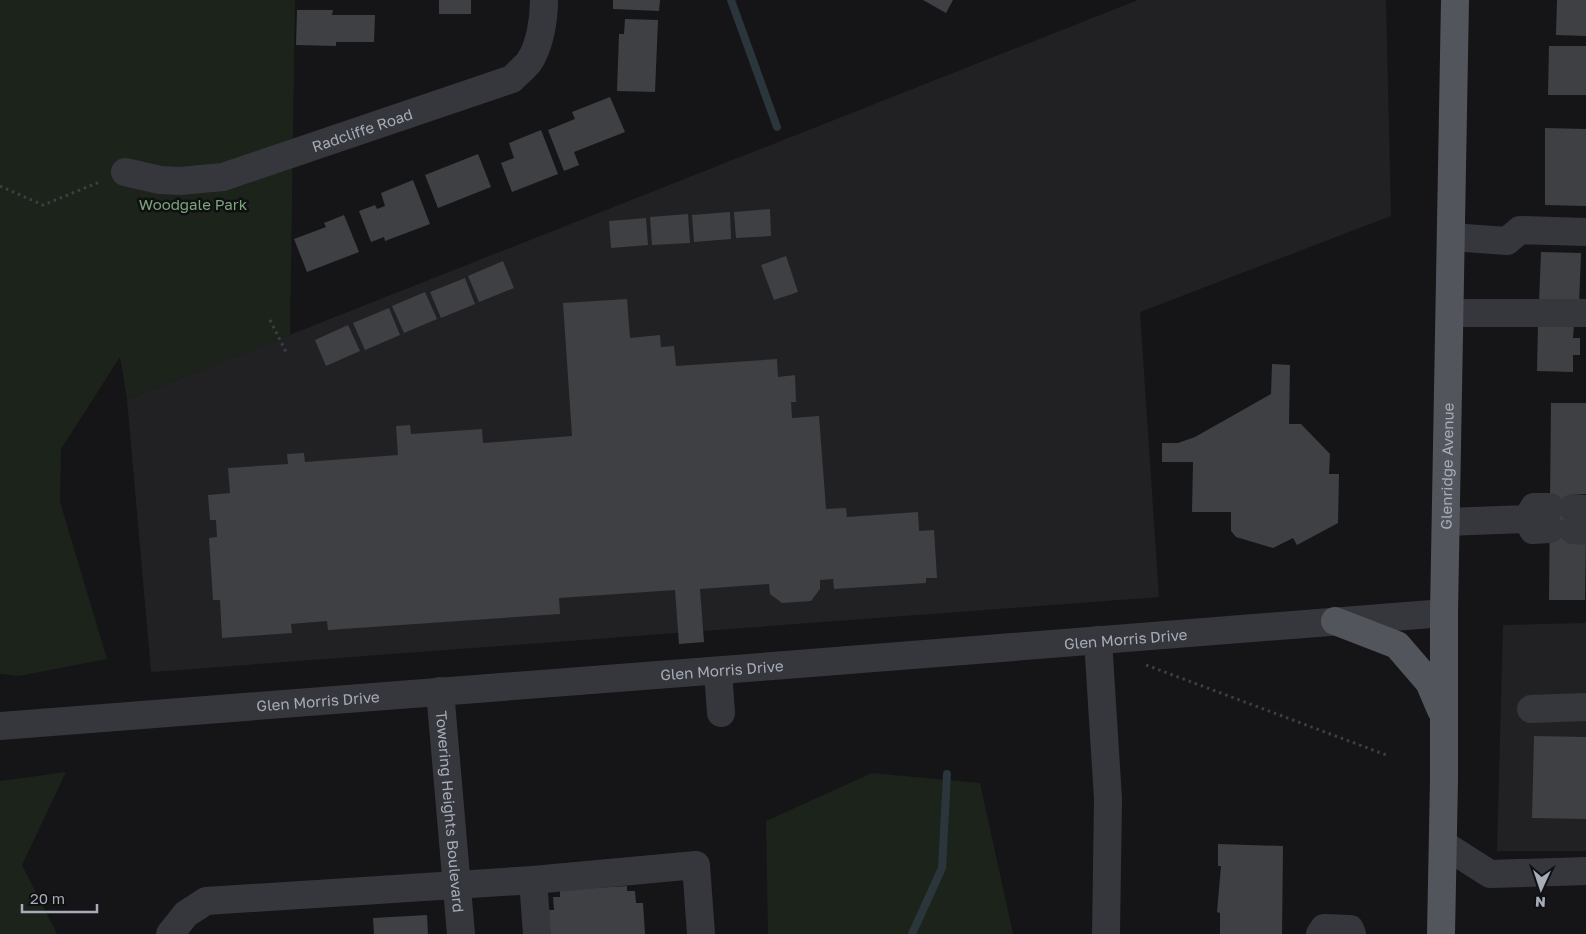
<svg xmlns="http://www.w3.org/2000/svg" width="1586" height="934" viewBox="0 0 1586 934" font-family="'Golos Text',sans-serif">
<rect width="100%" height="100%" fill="#151517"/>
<g fill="#212124">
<path d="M1138,0h248l5,216 -251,96 19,285 -1008,75 -24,-273z"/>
<path d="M1586,623v228h-89l6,-226z"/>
</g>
<g fill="#1b231b">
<path d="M0,0h295l-5,335 -163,64 -7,-42 -59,92 -1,53 47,157 -88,17 -19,-2z"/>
<path d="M66,772l-44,93 35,69h-57v-153z"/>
<path d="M872,773l108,10 33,151h-245l-2,-113z"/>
</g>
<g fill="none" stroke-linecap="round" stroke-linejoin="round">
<g stroke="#2a353c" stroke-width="8">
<path d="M731,0l46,127"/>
<path d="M912,934l30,-66 5,-94"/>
</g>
</g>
<g fill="#3f4044">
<rect x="439" y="0" width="32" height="14"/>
<path d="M613,0h47l-1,11 -46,-2z"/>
<path d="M923,0h30l-7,13z"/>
<path d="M1557,0h29v36l-30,-1z"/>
<path d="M297,10h36l-1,5h43l-1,27h-38v4l-40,-1z"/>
<path d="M625,19l33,1 -3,72 -38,-1 2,-57h5z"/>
<path d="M1549,46h37v49h-38z"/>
<path d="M610,97l15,35 -51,20 5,13 -15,6 -16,-41 27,-11 -3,-7z"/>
<path d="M1545,128l41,1v77l-41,-1z"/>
<path d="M541,130l17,44 -46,18 -11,-29 13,-5 -5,-15z"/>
<path d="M478,154l13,33 -53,21 -13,-33z"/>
<path d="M413,180l17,44 -45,17 -1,-4 -13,5 -12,-31 16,-6 2,4 8,-3 -4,-13z"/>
<path d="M770,209l1,27 -35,2 -2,-26z"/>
<path d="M730,212l1,27 -37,3 -2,-27z"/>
<path d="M688,214l2,29 -38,2 -2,-28z"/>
<path d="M344,215l15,37 -52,20 -13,-33 32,-12 -2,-4z"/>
<path d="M646,218l2,27 -37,3 -2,-27z"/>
<path d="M1541,252l40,1 -2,52 -40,-2z"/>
<path d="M786,256l12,36 -24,8 -13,-35z"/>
<path d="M503,261l11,27 -35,14 -11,-26z"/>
<path d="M465,278l10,26 -34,14 -11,-26z"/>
<path d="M425,292l12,27 -33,14 -12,-27z"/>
<path d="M627,299l3,39 30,-3 1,12 13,-1 2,20 101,-7 1,18 17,-2 1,27h-5l1,16 27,-2 7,93 20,-1 1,9 71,-5 1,19 15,-1 3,48h-11v5l-92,6 -1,-10 -13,1v9l-9,12 -29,2 -12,-9 -1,-10 -69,5 4,53 -25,2 -4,-54 -116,8 1,16 -232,16 -1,-9 -36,3 1,9 -70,5 -2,-38h-7l-4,-62 8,-1 -1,-17h-6l-2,-25 22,-2 -2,-25 60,-4 -1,-10 17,-1 1,9 93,-7 -2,-29 14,-1 1,9 71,-5 1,14 89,-7 -9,-133z"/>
<path d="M389,308l11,27 -35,15 -12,-27z"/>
<path d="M1538,324h36l-1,14h7v17h-7v17l-36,-1z"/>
<path d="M348,325l12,26 -34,15 -11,-26z"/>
<path d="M1272,364l18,1 -1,59h12l29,30 -1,20h10l-1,49 -41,22 -4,-7 -20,10 -37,-11 -5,-6v-19h-39l1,-50h-31v-19h16l17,-6 76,-43z"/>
<path d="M1551,403h35v91h-13v44h13l-1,62h-36z"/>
<path d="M1534,736l52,1v82l-54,-1z"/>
<path d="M1218,844l65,2 -1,88h-62v-21l-3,-1 4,-46h-3z"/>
<path d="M627,886v5h8l1,12h7l2,31h-95l-1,-24h5l-1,-13h7v-7z"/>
<path d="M427,915l1,19h-54l-1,-16z"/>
</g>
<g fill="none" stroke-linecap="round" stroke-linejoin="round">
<g stroke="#3c3f44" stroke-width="3" stroke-dasharray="2.5 4" stroke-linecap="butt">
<path d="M0,186l43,19 59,-24"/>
<path d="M270,320l17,34"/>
<path d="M1146,665l243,91"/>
</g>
<g stroke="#36373d" stroke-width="28">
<path id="s1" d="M125,172l35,8 20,1 43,-4 289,-98c5,-5 12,-11 17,-17 11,-16 15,-43 15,-62"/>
<path d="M1451,237l56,4 13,-11 66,2"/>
<path d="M1450,313h136"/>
<path d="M1573,508l13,1"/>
<path d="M1527,519l6,11 17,-1"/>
<path d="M1446,522l81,-3 7,-12h16"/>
<path d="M1573,530l13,1"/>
<path d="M1098,640l10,159 -2,135"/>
<path d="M718,671l3,42"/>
<path id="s2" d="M440,691l21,243"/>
<path d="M1531,709l55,-2"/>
<path id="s3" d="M0,726c481,-39 963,-73 1444,-113"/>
<path d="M1443,844l47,30 96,-3"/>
<path d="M533,880l4,54"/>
<path d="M170,934l16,-20 20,-13 327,-21 163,-15 5,69"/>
<path d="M1320,934l4,-6 26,1 2,5"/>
</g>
<g stroke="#52555c" stroke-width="28">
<path d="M1335,621l62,24 32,37 12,28"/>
<path id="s4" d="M1441,934l3,-154v-167l11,-613"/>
</g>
</g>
<g text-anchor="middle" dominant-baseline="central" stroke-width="5" stroke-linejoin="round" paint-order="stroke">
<g font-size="15" fill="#a6adb8" stroke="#101012">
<text stroke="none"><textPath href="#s1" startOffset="246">Radcliffe Road</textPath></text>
<text stroke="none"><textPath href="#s4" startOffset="468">Glenridge Avenue</textPath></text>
<text stroke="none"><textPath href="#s3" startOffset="1129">Glen Morris Drive</textPath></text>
<text stroke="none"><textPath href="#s3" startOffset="724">Glen Morris Drive</textPath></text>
<text stroke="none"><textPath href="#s3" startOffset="319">Glen Morris Drive</textPath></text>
<text stroke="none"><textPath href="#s2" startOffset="121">Towering Heights Boulevard</textPath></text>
</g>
<g font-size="15" fill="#7ca57c" stroke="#101012">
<text x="193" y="204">Woodgale Park</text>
</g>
</g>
<g transform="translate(1541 889) rotate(183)" stroke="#101012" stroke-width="4" paint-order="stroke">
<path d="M0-4L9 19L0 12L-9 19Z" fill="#a6adb8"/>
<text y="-8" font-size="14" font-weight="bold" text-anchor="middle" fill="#a6adb8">N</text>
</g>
<path d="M22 904v8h75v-8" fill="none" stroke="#a6adb8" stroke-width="2.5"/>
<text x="30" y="904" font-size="15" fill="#a6adb8" stroke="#101012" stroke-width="4" paint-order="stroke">20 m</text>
</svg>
